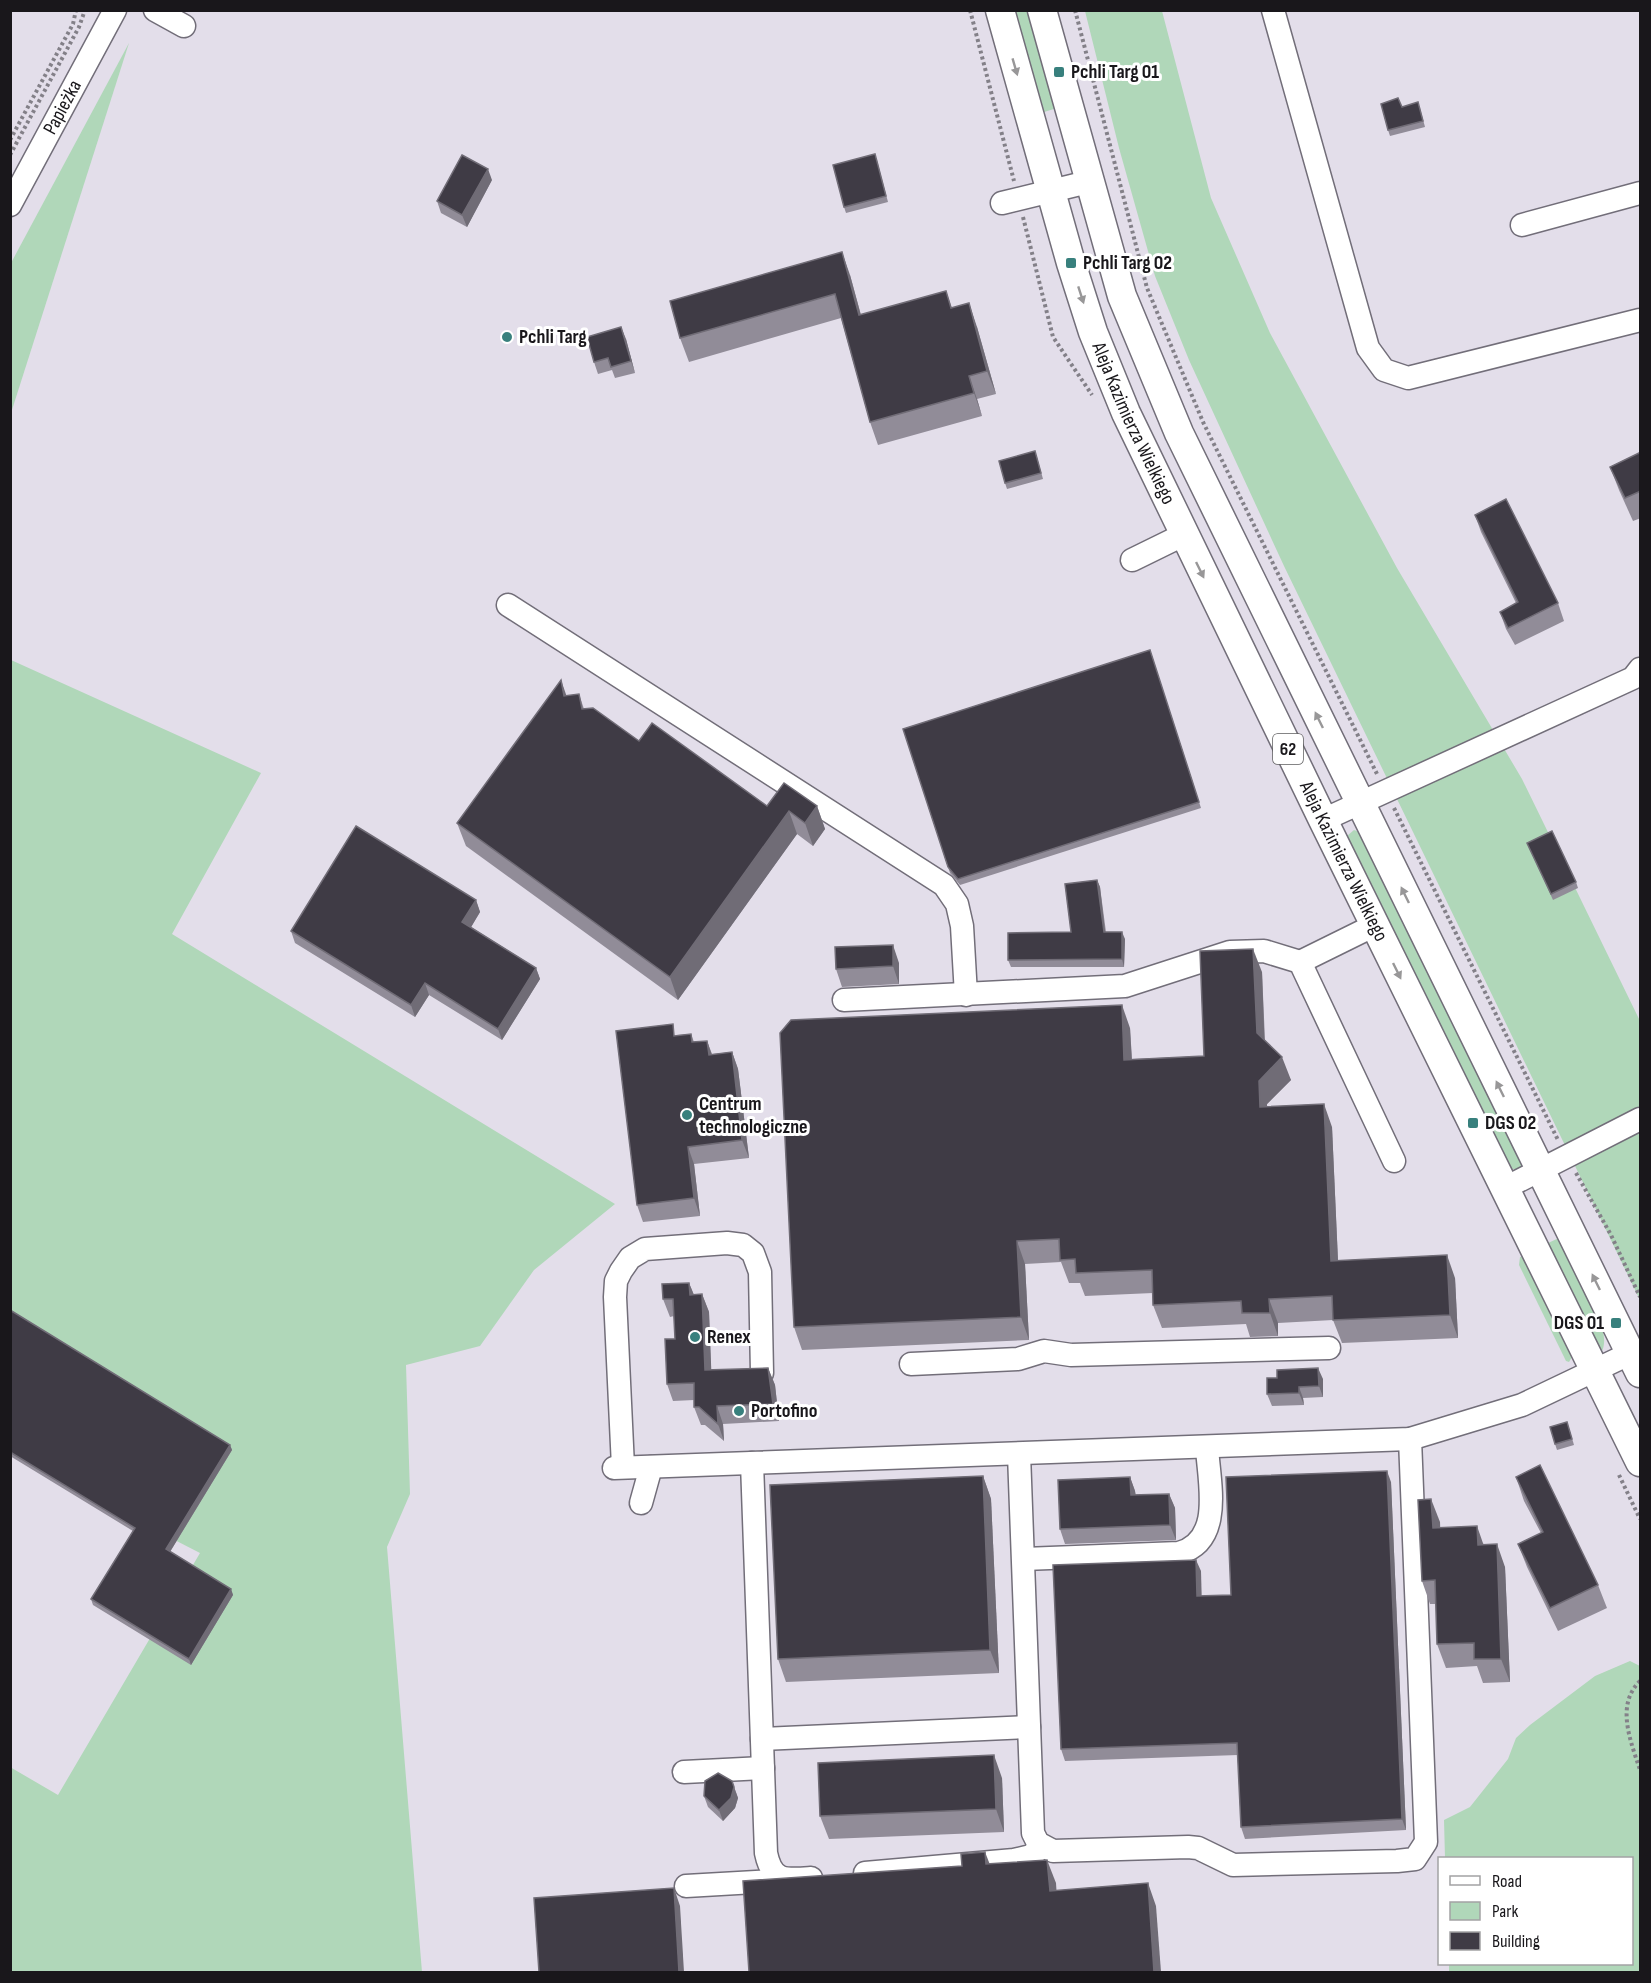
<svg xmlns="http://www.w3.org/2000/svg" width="1651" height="1983" viewBox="0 0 1651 1983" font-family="'Sofia Sans Condensed',sans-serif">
<rect width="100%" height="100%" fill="#e3deea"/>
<g fill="#b0d7b9">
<path d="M1013,11h17l27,97 -16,5z"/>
<path d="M1085,11h77l49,187 59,135 127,235 125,211 118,242v279l-356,-734 -95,-206 -34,-84 -36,-128z"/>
<path d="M129,43l-118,370v-150z"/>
<path d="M11,660l250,113 -89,161 443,270 -81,66 -54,76 -74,19 4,129 -23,53 35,425h-411l-1,-205 48,28 142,-242 -189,-97z"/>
<path d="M1354,830l5,2 164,333 -2,4h-9l-7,-8 -157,-321 -1,-4z"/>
<path d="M1561,1237c11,24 53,90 41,114h-3l-53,-107z"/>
<path d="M1525,1256l47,101 -3,5 -3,-1 -47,-96 1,-8z"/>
<path d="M1630,1661l10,5v306h-191v-8h183v-106h-187l-1,-38 26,-13 38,-48 8,-21 14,-13 65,-49z"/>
</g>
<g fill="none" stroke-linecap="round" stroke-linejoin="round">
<g stroke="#726e79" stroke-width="25">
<g id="minor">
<path d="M155,10l29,16"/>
<path d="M1273,10l95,338 16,22 24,8 232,-58"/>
<path d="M1002,203l86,-21"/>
<path id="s1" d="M10,205l105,-195"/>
<path d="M1522,225l118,-32"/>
<path d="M1132,560l51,-25"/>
<path d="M508,605l436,280 13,19 5,22 4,69"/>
<path d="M1323,820l310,-142 7,-9"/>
<path d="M1300,962l75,-37"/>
<path d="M844,1000l281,-14 105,-34 34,-1 36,11 94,199"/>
<path d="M1505,1188l135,-69"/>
<path d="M911,1364l107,-5 26,-8 27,4 258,-7"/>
<path d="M1019,1454l14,379 5,10 15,8 135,-4 10,1 35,17 164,-4 18,-2 11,-17 -16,-403"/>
<path d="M752,1463l14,390c6,29 19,27 45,25"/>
<path d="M623,1467l-8,-170 1,-16 5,-10 9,-13 15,-9 82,-6 16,2 10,8 7,19 2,101"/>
<path d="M614,1468l796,-29 112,-34 109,-52"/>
<path d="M641,1503l10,-36"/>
<path d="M1024,1559l155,-6c45,-12 30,-71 28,-105"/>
<path d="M762,1739l267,-12"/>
<path d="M684,1772l79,-4"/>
<path d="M865,1873l149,-13 17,-4 11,-10"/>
<path d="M686,1886l88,-5"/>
</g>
</g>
<g stroke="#726e79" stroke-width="31">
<g id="major">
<path id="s2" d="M1000,10l71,253 22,69 33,81 197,407 317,642"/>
<path d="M1042,10l80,286 57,137 461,940"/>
</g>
</g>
<g stroke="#838088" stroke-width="4" stroke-dasharray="3 3" stroke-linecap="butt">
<path d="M970,10l44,171"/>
<path d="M1075,10l72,278 56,134 174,352"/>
<path d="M10,140l63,-116 3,-14"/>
<path d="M10,155l69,-128 6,-17"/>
<path d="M1023,217l30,120 39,58"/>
<path d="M1394,808l164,332"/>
<path d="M1576,1173l35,62 29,62"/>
<path d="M1619,1475l21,44"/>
<path d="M1640,1681c-25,24 -9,61 0,89"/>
</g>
<use href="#minor" stroke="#fff" stroke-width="22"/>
<use href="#major" stroke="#fff" stroke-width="28"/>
</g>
<g fill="#918c98">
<path d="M1402,107l18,1 5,19 -35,9 -2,-6z"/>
<path d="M877,160l11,42 -42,11 -2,-6z"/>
<path d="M492,180l-25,47 -26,-14 -4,-12z"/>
<path d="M850,275l11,40 85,-24 6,17 25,19 19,67 -19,5 5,17 -104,29 -8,-23 -29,-104 -152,44 -9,-24z"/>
<path d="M626,339l9,34 -20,5 -3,-8 -14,4 -4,-12z"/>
<path d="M1641,452v66l-8,3 -14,-31 -9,-23z"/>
<path d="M1037,457l6,22 -36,10 -2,-6z"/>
<path d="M1475,515l83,88 6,18 -49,24 -9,-16 -6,-17 16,-9 -35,-71z"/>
<path d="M1150,650l51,158 -241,77 -10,-12 -47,-144z"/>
<path d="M579,694l5,15 55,32 128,65h50l8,23 -12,17 -16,-12 -119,166 -212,-154 -9,-23 110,-127z"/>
<path d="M1527,843l49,39 2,6 -25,12z"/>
<path d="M1097,880l3,7 6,45 19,7 -1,28h-113l-3,-7 63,-28z"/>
<path d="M476,900l4,12 -9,15 65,41 4,11 -38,61 -73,-45 -14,22 -120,-74 -4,-12z"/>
<path d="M899,963v21l-57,3 -6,-18z"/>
<path d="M1262,972l3,68 26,40 -24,24v3l65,20 6,133 117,18 3,60 -116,5 -9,-23 -55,3v13l-28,1 -4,-13 -84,4 -9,-23v-12l-68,3 -5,-13h-11l-8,-21 -36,2 4,76 -227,10 -8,-23 336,-299 2,31 72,-3z"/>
<path d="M691,1034l3,8 13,-1 5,13 20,-2 6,17 11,89 -55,6 6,52 -57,6 -6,-17 40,-170z"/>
<path d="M689,1283l5,12 8,-1 7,18 2,58 57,-2 7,17 4,36 -56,3 1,17 -19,-16h-4l-7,-18v-7l-21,1 -6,-17 8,-45 -1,-23 -4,1 -7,-18z"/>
<path d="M10,1310l220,135 2,5 -62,102 61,37 2,6 -42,70 -98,-60 -2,-6 42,-68 -123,-75z"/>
<path d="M1323,1379v18l-20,1 1,7 -32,1 -5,-12z"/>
<path d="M1569,1428l5,17 -17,5 -2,-6z"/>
<path d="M983,1476l8,23 8,174 -213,9 -8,-23z"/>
<path d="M1130,1477l5,14 1,4 33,-1 6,14 1,32 -111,4 -5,-15z"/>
<path d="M1516,1477l82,108 9,23 -49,23 -31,-64 -9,-23 23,-11 -17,-32z"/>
<path d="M1391,1482l15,348 -161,9 -4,-12 -3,-72 -173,6 -4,-12 140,-178v25l30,-1z"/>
<path d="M1440,1522v5l44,17 21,23 5,115 -27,1 -6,-17 -31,2 -9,-24 -1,-40h-6l-8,-23z"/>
<path d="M1002,1778l2,54 -175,7 -9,-23z"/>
<path d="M732,1781l6,17 -3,10 -12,13 -15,-14 -4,-11z"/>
</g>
<g fill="#706c76">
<path d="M488,169l4,11 -25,47 -5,-12z"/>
<path d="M842,252l8,23 17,63 -8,-23z"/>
<path d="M969,303l8,24 19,67 -9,-23z"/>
<path d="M621,327l5,12 9,34 -4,-12z"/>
<path d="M969,376l8,23 5,17 -8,-23z"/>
<path d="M561,680l8,23 -5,-7z"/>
<path d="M817,806l8,23 -12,17 -8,-23z"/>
<path d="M789,811l8,23 -119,166 -8,-23z"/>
<path d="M1097,880l3,7 6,53 -2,-8z"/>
<path d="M476,900l4,12 -13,22 -5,-12z"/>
<path d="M1122,932l3,7 -1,28 -2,-8z"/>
<path d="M893,945l6,18v21l-6,-18z"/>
<path d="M1253,949l9,23 3,84 -8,-23z"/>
<path d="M536,968l4,11 -38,61 -4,-11z"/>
<path d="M425,983l4,12 -14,22 -4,-12z"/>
<path d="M1122,1005l8,23 3,55 -9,-23z"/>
<path d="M707,1041l6,17 -4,-3z"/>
<path d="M732,1052l6,17 11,89 -7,-18z"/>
<path d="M1282,1057l9,23 -24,24 1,27 -8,-24 -1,-26z"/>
<path d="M1324,1104l8,23 7,157 -8,-23z"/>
<path d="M688,1147l6,17 6,52 -6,-18z"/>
<path d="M1017,1241l8,23 4,76 -8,-23z"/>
<path d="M1447,1255l8,23 3,60 -8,-23z"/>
<path d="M689,1283l7,17 -6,-5z"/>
<path d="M702,1294l7,18 3,76 -7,-18z"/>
<path d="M1269,1299l9,24v13l-8,-23z"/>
<path d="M768,1368l7,17 4,36 -6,-17z"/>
<path d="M1318,1368l5,11v18l-4,-11z"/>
<path d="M1299,1387l4,11 1,7 -5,-12z"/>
<path d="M717,1406l6,18 1,17 -6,-17z"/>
<path d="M230,1445l2,5 -64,105 -2,-6z"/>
<path d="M1387,1471l4,11 15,348 -4,-11z"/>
<path d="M983,1476l8,23 8,174 -9,-23z"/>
<path d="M1130,1477l5,14 1,19 -5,-15z"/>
<path d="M1169,1494l6,14 1,32 -6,-15z"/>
<path d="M1431,1499l9,23 1,29 -8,-23z"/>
<path d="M1477,1526l8,23 -7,-4z"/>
<path d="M1497,1544l8,23 5,115 -9,-23z"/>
<path d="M1196,1560l5,11 1,37 -5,-12z"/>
<path d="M231,1589l2,6 -42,70 -2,-6z"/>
<path d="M994,1755l8,23 2,54 -8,-23z"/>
<path d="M734,1787l4,11 -3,10 -12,13 -4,-11z"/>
<path d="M985,1852l9,23 -8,-11z"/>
<path d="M1047,1860l9,23 2,31 -8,-23z"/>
<path d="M1148,1883l8,23 5,66h-7z"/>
<path d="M674,1888l6,18 4,66h-5z"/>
</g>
<g fill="#3f3b45" stroke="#706c76" stroke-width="1.5">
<path d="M1398,98l4,9 16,-5 5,19 -35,9 -7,-26z"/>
<path d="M875,154l11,42 -42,11 -11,-42z"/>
<path d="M462,155l26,14 -26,46 -25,-14z"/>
<path d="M842,252l17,63 87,-24 5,17 18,-5 18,68 -18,5 5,17 -104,29 -35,-128 -155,44 -10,-37z"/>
<path d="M621,327l10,34 -20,6 -3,-9 -14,4 -7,-25z"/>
<path d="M1035,451l6,22 -36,10 -6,-22z"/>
<path d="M1641,452v39l-16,7 -15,-31z"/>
<path d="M1506,499l52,104 -50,25 -8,-16 18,-10 -43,-87z"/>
<path d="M1150,650l49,152 -241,77 -10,-12 -45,-138z"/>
<path d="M561,680l3,16 15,-2 3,15 11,-1 46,33 13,-18 115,83 17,-23 33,23 -12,17 -16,-12 -119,166 -213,-154z"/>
<path d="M356,826l120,74 -14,22 74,46 -38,61 -73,-46 -14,22 -120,-74z"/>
<path d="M1552,831l24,51 -25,12 -24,-51z"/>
<path d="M1097,880l7,52h18v27l-114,1v-27l63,-1 -6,-48z"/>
<path d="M893,945v21l-57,3 -1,-22z"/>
<path d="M1253,949l4,84 25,24 -23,24 1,26 64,-3 7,157 116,-6 3,60 -117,5 -1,-24 -63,3 1,14h-28l-1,-12 -88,4 -1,-35 -76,3 -1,-14 -15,1 -1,-21 -42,2 4,76 -227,10 -14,-294 11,-13 331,-15 2,55 80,-4 -4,-105z"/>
<path d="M673,1024l1,12 17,-2 1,8 15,-1 2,14 23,-3 10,88 -54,7 6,51 -57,7 -21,-174z"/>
<path d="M689,1283l1,12 12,-1 3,76 63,-2 5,36 -56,2 1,18 -19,-17h-5v-24l-27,1 -2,-45h10l-2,-40h-10l-1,-15z"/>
<path d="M10,1310l220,135 -64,104 65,40 -42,70 -98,-60 44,-71 -125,-76z"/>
<path d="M1318,1368l1,18 -20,1v6l-32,1v-16h10v-8z"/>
<path d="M1567,1422l5,17 -17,5 -5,-17z"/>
<path d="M1540,1465l58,120 -48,23 -32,-64 25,-12 -27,-55z"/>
<path d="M1387,1471l15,348 -161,8 -4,-84 -176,6 -8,-184 143,-5 1,36 34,-1 -5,-118z"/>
<path d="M983,1476l7,174 -212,9 -8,-174z"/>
<path d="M1130,1477l1,18 38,-1 1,31 -110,4 -2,-49z"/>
<path d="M1431,1499l2,29 44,-2 1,19 19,-1 4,115h-27v-16l-37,1 -2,-64 -13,1 -4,-81z"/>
<path d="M994,1755l2,54 -176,7 -2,-53z"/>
<path d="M718,1773l14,8 2,6 -3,11 -12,12 -15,-14 1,-15z"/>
<path d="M985,1852l1,12 61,-4 3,31 98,-8 6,89h-405l-6,-91 219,-15 -1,-12z"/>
<path d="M674,1888l5,84h-140l-5,-74z"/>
</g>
<defs><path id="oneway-solid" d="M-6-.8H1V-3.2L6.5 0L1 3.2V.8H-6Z" transform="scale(1.5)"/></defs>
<g fill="#989798">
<use href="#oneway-solid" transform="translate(1015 67) rotate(74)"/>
<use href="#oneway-solid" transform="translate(1081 295) rotate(72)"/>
<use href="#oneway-solid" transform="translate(1200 570) rotate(64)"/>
<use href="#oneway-solid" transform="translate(1319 720) rotate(-116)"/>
<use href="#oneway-solid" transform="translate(1405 895) rotate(-116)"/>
<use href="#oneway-solid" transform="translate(1397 971) rotate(64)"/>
<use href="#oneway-solid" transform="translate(1500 1089) rotate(-116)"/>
<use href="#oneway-solid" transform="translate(1596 1282) rotate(-116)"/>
</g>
<g fill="#38807d" stroke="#fff" stroke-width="2">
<rect x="1053" y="66" width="12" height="12" rx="3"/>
<rect x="1065" y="257" width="12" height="12" rx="3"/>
<circle cx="507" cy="337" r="6"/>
<circle cx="687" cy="1115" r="6"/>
<rect x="1467" y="1117" width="12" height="12" rx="3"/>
<rect x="1610" y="1317" width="12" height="12" rx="3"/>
<circle cx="695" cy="1337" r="6"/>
<circle cx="739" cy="1411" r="6"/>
</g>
<g text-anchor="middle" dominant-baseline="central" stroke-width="6" stroke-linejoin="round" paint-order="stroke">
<rect fill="#fff" stroke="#5e5d5f" stroke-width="1.5" x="1273" y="734" width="30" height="30" rx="4.5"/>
<g font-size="18" font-weight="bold" fill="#19171b">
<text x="1288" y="749">62</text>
</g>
<g font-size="20" font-weight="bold" fill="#19171b" stroke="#fff" text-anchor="start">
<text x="1071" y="72">Pchli Targ 01</text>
<text x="1083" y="263">Pchli Targ 02</text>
<text x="519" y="337">Pchli Targ</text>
<text x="699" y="1104">Centrum<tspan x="699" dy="23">technologiczne</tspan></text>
<text x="1485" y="1123">DGS 02</text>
<text x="1604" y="1323" text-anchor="end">DGS 01</text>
<text x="707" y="1337">Renex</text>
<text x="751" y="1411">Portofino</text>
</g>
<g font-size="20" fill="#19171b" stroke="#fff">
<text stroke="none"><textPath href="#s1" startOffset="111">Papieżka</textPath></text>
<text stroke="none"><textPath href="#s2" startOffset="435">Aleja Kazimierza Wielkiego</textPath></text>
<text stroke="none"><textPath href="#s2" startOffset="921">Aleja Kazimierza Wielkiego</textPath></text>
</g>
</g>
<rect width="1651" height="1983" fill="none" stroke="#19171b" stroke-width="24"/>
<rect x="1438" y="1857" width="195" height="108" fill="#ffffff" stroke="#a3a2a4" stroke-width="1.5"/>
<rect x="1450" y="1876" width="30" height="9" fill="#ffffff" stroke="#a3a2a4" stroke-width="1.5"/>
<text x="1492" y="1887" font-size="18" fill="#19171b">Road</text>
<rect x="1450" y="1902" width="30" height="18" fill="#b0d7b9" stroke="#a3a2a4" stroke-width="1.5"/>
<text x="1492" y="1917" font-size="18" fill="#19171b">Park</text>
<rect x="1450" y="1932" width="30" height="18" fill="#3f3b45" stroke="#a3a2a4" stroke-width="1.5"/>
<text x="1492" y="1947" font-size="18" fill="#19171b">Building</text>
</svg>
